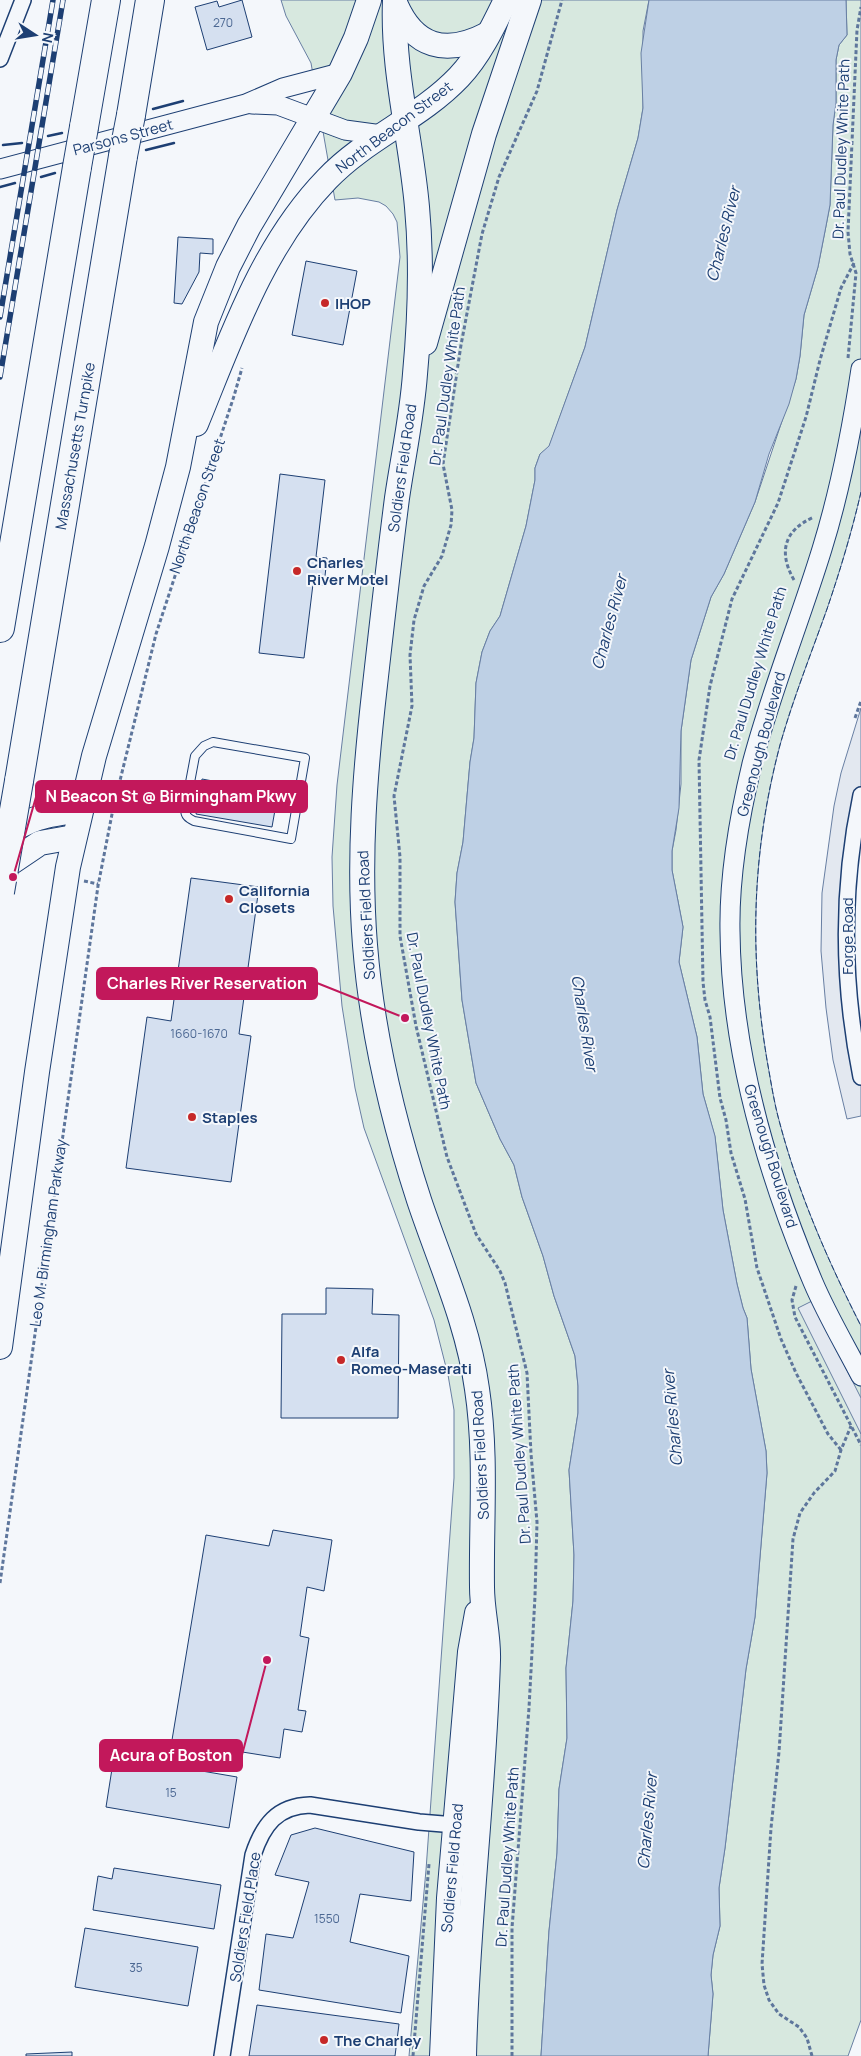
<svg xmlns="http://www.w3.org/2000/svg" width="861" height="2056" viewBox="0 0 861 2056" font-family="Manrope,sans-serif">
<rect width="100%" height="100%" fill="#f4f7fb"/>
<g fill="#d7e8df" stroke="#687fa3">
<path d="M281,0h368l-6,31v77l-5,30 -21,72 -32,137 -36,100 -9,7 -5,14v12l-9,46 -26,90 -10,15 -8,21 -6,31 -2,55 -4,24 -7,80 -6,31 -2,29 7,98 14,83 24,56 14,26 8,32 21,59 11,40 21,60 3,30v27l-9,57 5,85 -1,46 -7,67 1,70 -8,51 -2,64 -8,78 -8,125h-132l17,-186 28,-392v-68l-6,-35 -14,-55 -70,-192 -9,-40 -13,-82 -9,-100 -1,-49 5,-72 63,-528 -3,-35 -4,-8 -7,-8 -7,-4 -21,-4 -23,2 -24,-137 -25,-47z"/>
<path d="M846,0h15v492c-9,39 -21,79 -34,117 -16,45 -34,90 -47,136 -28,107 -31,207 -13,315 4,22 7,43 13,64 19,71 48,137 81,202v694l-13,36h-140l5,-62 -2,-19 2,-20 7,-29 -1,-38 6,-40 21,-179 9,-52 12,-144 -1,-22 -15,-82 -4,-51 -4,-10 -6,-24 -14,-74 -8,-73 -12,-43 -6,-57 -18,-75 4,-35 -11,-57v-19l4,-21 5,-46v-53l10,-71 20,-63 13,-23 31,-72 41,-123 4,-23 4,-41 14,-48 8,-41 4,-21 3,-80 3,-22v-43l3,-15 8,-10z"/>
</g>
<g fill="#e3e8f0" stroke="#687fa3">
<path d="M861,708v87l-14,95 14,187v39l-14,3 -14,-59 -7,-52 -5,-57 1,-58 12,-87 7,-33z"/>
<path d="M812,1301l49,97v36l-63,-126z"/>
</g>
<path fill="#bed0e5" stroke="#687fa3" d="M649,0h197l1,35 -8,10 -3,15v43l-3,22 -3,80 -4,21 -8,41 -14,48 -4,41 -4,23 -7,25 -20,50 -14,48 -31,72 -13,23 -20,63 -10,71 -2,77 -7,43v19l11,57 -4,35 18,75 6,57 12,42 8,74 14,74 6,24 4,10 4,51 15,82 1,22 -12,144 -9,52 -21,179 -6,40 1,38 -7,29 -2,20 2,19 -5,62h-167l8,-125 8,-78 2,-64 8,-51 -1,-70 7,-67 1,-46 -5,-85 9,-57v-27l-3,-30 -21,-60 -11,-40 -21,-59 -8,-32 -14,-26 -24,-56 -14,-83 -7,-98 2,-29 6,-31 7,-80 4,-24 2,-55 6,-31 8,-21 10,-15 26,-90 9,-46v-12l5,-14 9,-8 36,-99 32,-137 21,-72 5,-30 -2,-55z"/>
<g fill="#d5e0f0" stroke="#1d3f73">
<path d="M242,0l10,37 -45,13 -12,-43 22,-6 2,6z"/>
<path d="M178,237l35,2v15l-13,-1 -1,19 -17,32 -8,-1z"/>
<path d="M306,261l51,10 -14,74 -51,-10z"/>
<path d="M280,474l45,6 -9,77 11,1 -3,27 -11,-1 -9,74 -45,-5z"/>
<path d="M202,779l76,14 -6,34 -76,-13z"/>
<path d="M191,878l68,9 -20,147 12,2 -20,146 -105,-14 21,-151 24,4z"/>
<path d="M326,1288l47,1 -1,25 27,1 -1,103h-117l1,-104h44z"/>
<path d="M273,1530l59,10 -8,51 -17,-4 -7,49 9,2 -11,72 8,1 -4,21 -18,-3 -4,29 -44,-7 -14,10 -11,-14 -39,-7 34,-205 63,11z"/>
<path d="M114,1756l123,21 -8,51 -123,-21z"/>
<path d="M315,1828l99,24 -3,49 -51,-7 -10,48 59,14 -8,57 -142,-23 7,-56 27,4 16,-56 -34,-7 16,-40z"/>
<path d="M114,1868l107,17 -7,44 -121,-19 5,-34 14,3z"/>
<path d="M85,1928l113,19 -10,59 -113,-19z"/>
<path d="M257,2005l142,19 -4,32h-146z"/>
<path d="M72,2052v4h-46v-2z"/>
</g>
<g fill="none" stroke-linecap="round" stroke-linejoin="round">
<g stroke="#1d3f73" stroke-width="10">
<path id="service" d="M213,742l92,16 -14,81 -97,-18c-6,-3 -9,-5 -9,-12l10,-53 9,-10z"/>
</g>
<g stroke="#1d3f73" stroke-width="18">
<g id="minor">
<path d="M0,59l23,-59"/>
<path d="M861,795c-20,94 -19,188 0,282"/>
<path d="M222,2056l31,-201c10,-30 24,-49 57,-50l109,17 36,3"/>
</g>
</g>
<g stroke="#1d3f73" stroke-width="21">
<g id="tertiary">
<path d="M252,104l26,1 67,25 37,5"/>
<path d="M0,169l246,-65 37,-16 57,-15"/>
<path d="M861,369c-9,60 -21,122 -39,180 -22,72 -51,142 -70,215 -13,54 -23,111 -22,167 1,119 37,242 83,351 14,33 32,63 48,94"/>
</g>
</g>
<g stroke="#1d3f73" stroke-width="26">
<g id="primary">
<path d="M395,0c-3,70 16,138 22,207 5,54 3,113 -2,167 -3,42 -12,83 -18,124 -8,62 -15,125 -22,187 -10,87 -17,173 -10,260 7,88 27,172 54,255 21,63 49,123 58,189 10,66 4,132 5,198 0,25 7,49 6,73 -4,132 -21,264 -24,396"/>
<path d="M395,3c19,45 51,53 93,31"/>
<path d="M425,343l59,-209 45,-134"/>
<path d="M196,424c35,-85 66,-178 131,-245 39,-41 93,-61 132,-102 20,-21 34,-50 47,-77"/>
<path d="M0,838c31,-21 44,-23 80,-28"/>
<path d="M0,870l40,-27 34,-6"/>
<path d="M0,1347l37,-275 31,-205 26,-111 63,-210 21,-79 28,-145 22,-55 21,-41 91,-153 16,-35 13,-38"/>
<path d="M442,2056l7,-158 21,-246 7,-39"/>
</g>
</g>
<g stroke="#1d3f73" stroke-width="30">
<g id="motorway">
<path d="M131,115l19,-115"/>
<path d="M84,127l22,-127"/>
<path d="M0,628l77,-461"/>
<path d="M19,781l104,-625"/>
</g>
</g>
<g stroke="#5e769c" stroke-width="3" stroke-dasharray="4 2.5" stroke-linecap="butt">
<path d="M848,358l8,-85 -6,-19 -2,-22 9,-202 4,-23"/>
<path d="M794,580c-16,-28 -10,-50 20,-63"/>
<path d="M855,718l6,-17"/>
<path d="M102,806l11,3"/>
<path d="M84,881l14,3"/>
<path d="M796,1286l-4,14 3,17 66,128"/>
<path d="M841,1450l-13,-16 -32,-61 -15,-34 -24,-71 -12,-69 -14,-46 -5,-33 -6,-22 -10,-81 -5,-17 -2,-18 -4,-222 11,-74 22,-87 46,-96 28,-86 14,-57 21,-72 13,-25"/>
<path d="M0,1583l98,-697 15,-77 43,-175 78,-238 8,-28"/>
<path d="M413,2056l16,-192"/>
<path d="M512,2056v-128l17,-220 6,-112 2,-74 -6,-68 -4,-81 -22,-90 -5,-12 -24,-37 -29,-77 -31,-131 -16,-90v-79l-6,-61 18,-90 -2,-51 4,-35 10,-34 18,-30 9,-31 1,-15 -9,-46 18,-119 21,-111 17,-57 38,-86 25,-91"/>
<path d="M812,2056l-5,-18 -8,-11 -20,-13 -10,-14 -5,-15 -2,-21 9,-136 8,-76 14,-213 7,-26 14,-20 21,-22 6,-21 10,-24"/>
</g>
<use href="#service" stroke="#f4f7fb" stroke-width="8"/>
<use href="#minor" stroke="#f4f7fb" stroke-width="15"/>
<use href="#tertiary" stroke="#f4f7fb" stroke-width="19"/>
<use href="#primary" stroke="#f4f7fb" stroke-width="24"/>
<use href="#motorway" stroke="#f4f7fb" stroke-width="28"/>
<g stroke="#1d3f73" stroke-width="5.5">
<g id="rail">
<path d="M0,317l53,-317"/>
<path d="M0,377l63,-377"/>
</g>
</g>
<use href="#rail" stroke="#f4f7fb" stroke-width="4" stroke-dasharray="11" stroke-linecap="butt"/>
<g stroke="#1d3f73" stroke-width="30" stroke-linecap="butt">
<g id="motorway-bridge">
<path d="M123,156l8,-41"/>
<path d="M77,167l7,-40"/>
<path d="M0,892l19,-111"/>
</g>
</g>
<use href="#motorway-bridge" stroke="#f4f7fb" stroke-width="28"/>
<path stroke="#1d3f73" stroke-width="1" stroke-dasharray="6 2.5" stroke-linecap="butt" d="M861,492c-9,39 -21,79 -34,117 -16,45 -34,90 -47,136 -28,105 -31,208 -13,315 4,22 7,43 13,64 19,71 48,137 81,202"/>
<g stroke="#1d3f73" stroke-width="2.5">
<path d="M153,109l30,-8"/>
<path d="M48,136l14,-3"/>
<path d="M3,145l19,-2"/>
<path d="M146,150l28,-7"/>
<path d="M41,177l14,-4"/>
<path d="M0,187l15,-4"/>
</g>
</g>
<g fill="#c62828" stroke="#f4f7fb" stroke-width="2">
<circle cx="325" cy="303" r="5"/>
<circle cx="297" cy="571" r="5"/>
<circle cx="229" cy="899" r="5"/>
<circle cx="192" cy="1117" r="5"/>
<circle cx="341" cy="1360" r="5"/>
<circle cx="324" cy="2040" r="5"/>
</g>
<g text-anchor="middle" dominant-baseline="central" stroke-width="4" stroke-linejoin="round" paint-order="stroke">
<g font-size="12" fill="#4b6792">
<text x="223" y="22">270</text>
<text x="199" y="1033">1660-1670</text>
<text x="171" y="1792">15</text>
<text x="327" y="1918">1550</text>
<text x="136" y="1967">35</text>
</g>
<g font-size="15" fill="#1d3f73" stroke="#f4f7fb">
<text transform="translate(394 127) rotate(-37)">North Beacon Street</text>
<text transform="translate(123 137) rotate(-15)">Parsons Street</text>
<text transform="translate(841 149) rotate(-88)">Dr. Paul Dudley White Path</text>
<text transform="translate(447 376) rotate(-82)">Dr. Paul Dudley White Path</text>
<text transform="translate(75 446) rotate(-80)">Massachusetts Turnpike</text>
<text transform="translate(402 468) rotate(-82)">Soldiers Field Road</text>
<text transform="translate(197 506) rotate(-71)">North Beacon Street</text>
<text transform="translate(755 673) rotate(-73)">Dr. Paul Dudley White Path</text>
<text transform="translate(761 744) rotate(-75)">Greenough Boulevard</text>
<text transform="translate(366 915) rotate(-93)">Soldiers Field Road</text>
<text transform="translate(847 936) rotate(-90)">Forge Road</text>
<text transform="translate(429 1021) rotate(79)">Dr. Paul Dudley White Path</text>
<text transform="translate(771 1156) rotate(73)">Greenough Boulevard</text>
<text transform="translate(48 1233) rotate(-82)">Leo M. Birmingham Parkway</text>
<text transform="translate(519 1454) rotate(-94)">Dr. Paul Dudley White Path</text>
<text transform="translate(480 1455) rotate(-93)">Soldiers Field Road</text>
<text transform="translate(507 1857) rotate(-86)">Dr. Paul Dudley White Path</text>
<text transform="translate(452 1868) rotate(-85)">Soldiers Field Road</text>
<text transform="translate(245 1917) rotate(-81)">Soldiers Field Place</text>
</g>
<g font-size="15" font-weight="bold" fill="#1d3f73" stroke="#f4f7fb" text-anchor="start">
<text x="335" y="303">IHOP</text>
<text x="307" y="562">Charles<tspan x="307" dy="17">River Motel</tspan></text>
<text x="239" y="890">California<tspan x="239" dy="17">Closets</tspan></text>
<text x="202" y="1117">Staples</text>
<text x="351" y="1351">Alfa<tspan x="351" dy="17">Romeo-Maserati</tspan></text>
<text x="334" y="2040">The Charley</text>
</g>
<g font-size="16" font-style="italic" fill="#1d3f73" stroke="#f4f7fb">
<text transform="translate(723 234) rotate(-76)">Charles River</text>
<text transform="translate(609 622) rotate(-75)">Charles River</text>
<text transform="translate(585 1023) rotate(81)">Charles River</text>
<text transform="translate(672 1418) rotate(-95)">Charles River</text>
<text transform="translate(647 1821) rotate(-85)">Charles River</text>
</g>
</g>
<path fill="none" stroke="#c2185b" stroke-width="2" d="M13 877L36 797M405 1018L317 983M267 1660L242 1755"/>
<g fill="#c2185b" stroke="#f4f7fb" stroke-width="2">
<circle cx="13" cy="877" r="5"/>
<circle cx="405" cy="1018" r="5"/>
<circle cx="267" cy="1660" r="5"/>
</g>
<g fill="#c2185b" stroke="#c2185b" stroke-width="2">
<rect x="36" y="781" width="271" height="31" rx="5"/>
<rect x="97" y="968" width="220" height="31" rx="5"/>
<rect x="100" y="1740" width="142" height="31" rx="5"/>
</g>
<g font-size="16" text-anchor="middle" font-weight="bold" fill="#fff">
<text x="171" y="802">N Beacon St @ Birmingham Pkwy</text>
<text x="207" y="989">Charles River Reservation</text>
<text x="171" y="1761">Acura of Boston</text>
</g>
<g transform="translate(35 35) rotate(102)" stroke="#f4f7fb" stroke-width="4" paint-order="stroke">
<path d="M0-4L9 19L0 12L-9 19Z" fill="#1d3f73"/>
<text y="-8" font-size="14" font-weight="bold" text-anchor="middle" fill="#1d3f73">N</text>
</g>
</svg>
